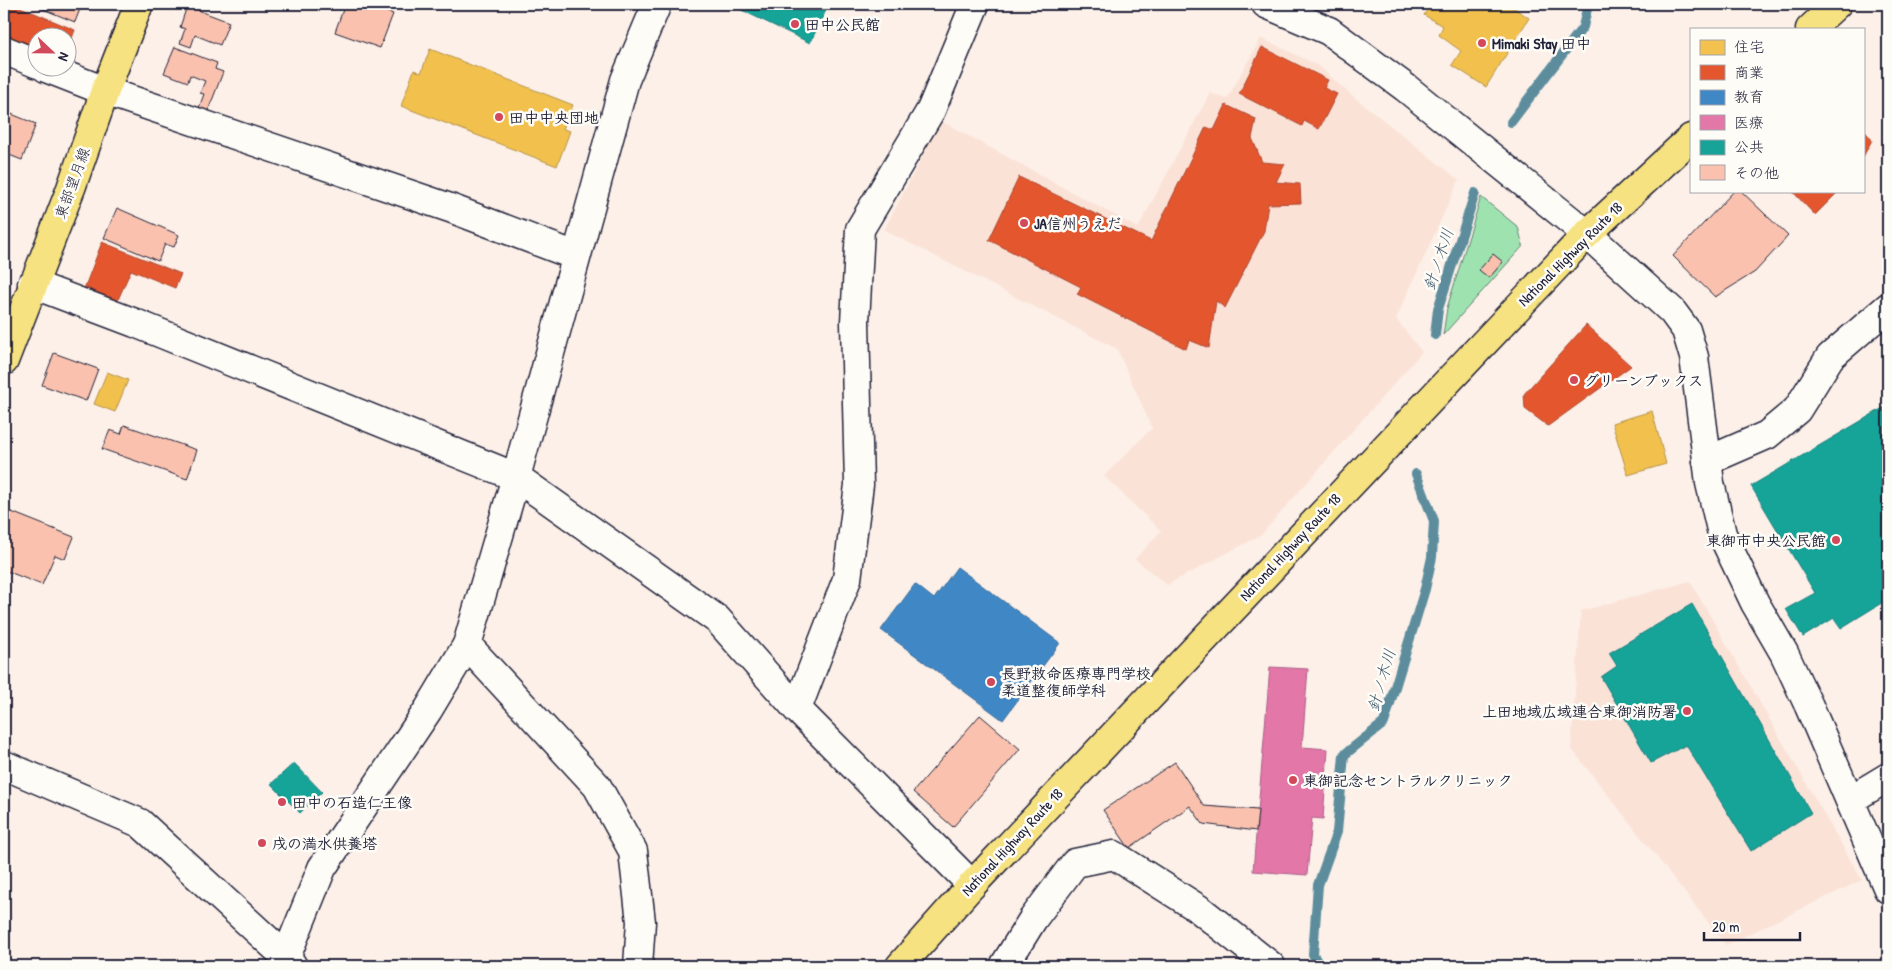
<svg xmlns="http://www.w3.org/2000/svg" width="1892" height="970" viewBox="0 0 1892 970" font-family="'Patrick Hand','Klee One',sans-serif">
<rect width="100%" height="100%" fill="#fcf0e8"/>
<filter id="ink" filterUnits="userSpaceOnUse"><feTurbulence type="fractalNoise" baseFrequency=".02" numOctaves="2"/><feDisplacementMap in="SourceGraphic" scale="10" xChannelSelector="R" yChannelSelector="G"/><feConvolveMatrix kernelMatrix="1 2 1 2 8 2 1 2 1" color-interpolation-filters="sRGB"/></filter>
<g filter="url(#ink)">
<g fill="#fbe2d7">
<path d="M1261,38l58,28 25,23 115,91 -63,139 26,33 -161,183 -94,50 -32,-26 26,-28 -57,-55 48,-48 -35,-79 -233,-119 57,-109 197,107 72,-135 17,6z"/>
<path d="M1690,581l172,299 -136,65 -155,-197 10,-137z"/>
</g>
<path fill="#9ee3af" stroke="#608275" d="M1481,197l37,30 5,19 -80,89 4,-27z"/>
<g fill="#f2c14e" stroke="#b49148">
<path d="M1431,4h77l21,14 -43,69 -34,-22 9,-14 -22,-16 4,-9 -19,-11z"/>
<path d="M430,49l143,56 -10,24 7,2 -13,35 -156,-60 13,-36 7,3z"/>
<path d="M107,372l21,8 -13,32 -21,-8z"/>
<path d="M1652,411l14,53 -38,11 -16,-52z"/>
</g>
<g fill="#e4572e" stroke="#aa4732">
<path d="M4,4h9l62,26 -7,19v-11h-30v10l-34,-14z"/>
<path d="M1262,47l66,33 -4,8 13,6 -18,35 -15,-8 -2,5 -63,-32z"/>
<path d="M1226,105l30,14 -4,19 10,24 23,2 -9,18 24,2 1,19 -33,1 -4,27 -39,77 -9,-7 -7,47 -20,-8 -3,9 -109,-55 4,-7 -92,-47 30,-63 132,64 55,-114 8,3z"/>
<path d="M1863,129l9,11 -9,17z"/>
<path d="M1792,191h47l-24,24z"/>
<path d="M102,242l79,32 -6,14 -44,-18 -14,32 -33,-13z"/>
<path d="M1586,325l45,41 -83,60 -23,-17 -1,-15z"/>
</g>
<path fill="#3f88c5" stroke="#36699c" d="M957,567l103,76 -57,77 -122,-90 34,-46 19,15z"/>
<path fill="#e377a8" stroke="#a95e87" d="M1270,667l38,2 -6,78 26,2 -5,70 -11,-1 -5,57 -54,-4z"/>
<g fill="#17a398" stroke="#1a7c7c">
<path d="M729,4h100l-19,39z"/>
<path d="M1888,405v194l-47,29 -7,-10 -31,19 -17,-28 29,-16 -64,-107z"/>
<path d="M1692,604l119,209 -60,38 -65,-106 -35,18 -50,-86 16,-11 -8,-13z"/>
<path d="M294,763l28,29 -22,21 -29,-29z"/>
</g>
<g fill="none" stroke-linecap="round" stroke-linejoin="round">
<g stroke="#5d8d9d" stroke-width="10">
<path d="M1511,122l72,-95 5,-23"/>
<path d="M1435,335l3,-26 37,-116"/>
<path d="M1319,966l-6,-12 5,-69 19,-53 7,-77 40,-32 41,-134 7,-32 2,-36 -18,-47"/>
</g>
</g>
<g fill="#fac2ae" stroke="#22223b">
<path d="M39,4h43l-7,18 -37,-15z"/>
<path d="M345,4h21l27,10 -13,34 -45,-16z"/>
<path d="M187,6l42,16 -9,23 -25,-10 -4,12 -11,-4 5,-14 -5,-2z"/>
<path d="M175,47l42,16 -2,6 8,3 -15,39 -9,-3 5,-14 -4,-1 5,-12 -15,-6 -2,7 -24,-9z"/>
<path d="M4,111l32,13 -14,36 -18,-7z"/>
<path d="M1734,191h7l47,45 -33,36 -40,25 -42,-41z"/>
<path d="M117,208l62,27 -5,12 -9,-3 -7,17 -54,-23z"/>
<path d="M1493,254l10,8 -14,16 -10,-8z"/>
<path d="M54,353l44,16 -12,32 -44,-16z"/>
<path d="M124,425l73,25 -10,29 -85,-30 8,-19 11,4z"/>
<path d="M4,509l70,28 -9,22 -10,-4 -13,30 -38,-15z"/>
<path d="M980,715l40,34 -67,78 -40,-35z"/>
<path d="M1175,762l29,44 54,4 -2,21 -53,-7 -13,-18 -61,42 -26,-38z"/>
</g>
<g fill="none" stroke-linecap="round" stroke-linejoin="round">
<g stroke="#22223b" stroke-width="31">
<g id="minor">
<path d="M1266,4l63,27 77,57 181,146 85,77 14,19 8,27 16,126 12,51 33,69 29,50 25,53 79,183"/>
<path d="M4,50l34,14"/>
<path d="M46,68l59,23 345,117 126,48"/>
<path d="M32,284l103,39 381,154 202,143 79,89 175,176"/>
<path d="M1707,461l60,-26 30,-25 33,-53 58,-50"/>
<path d="M467,645l130,141 36,65 8,71 -3,44"/>
<path d="M797,709l50,-130 12,-94 -4,-163 5,-93 71,-119 44,-106"/>
<path d="M4,765l136,58 146,134 7,9"/>
<path d="M1850,800l38,-23"/>
<path d="M286,957l36,-89 106,-158 39,-65 49,-168 109,-397 32,-76"/>
<path d="M1004,966l29,-47 42,-56 39,-8 85,54 72,57"/>
</g>
</g>
<g stroke="#22223b" stroke-width="31">
<path id="major" d="M4,361l67,-173 34,-97 34,-87"/>
</g>
<g stroke="#22223b" stroke-width="31">
<g id="highway">
<path d="M1810,29l27,-25"/>
<path d="M900,966l72,-81 615,-651 104,-96"/>
</g>
</g>
<use href="#minor" stroke="#fdfcf7" stroke-width="28"/>
<use href="#major" stroke="#f7e281" stroke-width="28"/>
<use href="#highway" stroke="#f7e281" stroke-width="28"/>
</g>
</g>
<g fill="#d1495b" stroke="#fdfcf7" stroke-width="2">
<circle cx="795" cy="24" r="5"/>
<circle cx="1482" cy="43" r="5"/>
<circle cx="499" cy="117" r="5"/>
<circle cx="1024" cy="223" r="5"/>
<circle cx="1574" cy="380" r="5"/>
<circle cx="1836" cy="540" r="5"/>
<circle cx="991" cy="682" r="5"/>
<circle cx="1687" cy="711" r="5"/>
<circle cx="1293" cy="780" r="5"/>
<circle cx="282" cy="802" r="5"/>
<circle cx="262" cy="843" r="5"/>
</g>
<g text-anchor="middle" dominant-baseline="central" stroke-width="5" stroke-linejoin="round" paint-order="stroke">
<g font-size="15" font-weight="bold" fill="#22223b" stroke="#fdfcf7" text-anchor="start">
<text x="805" y="24">田中公民館</text>
<text x="1492" y="43">Mimaki Stay 田中</text>
<text x="509" y="117">田中中央団地</text>
<text x="1034" y="223">JA信州うえだ</text>
<text x="1584" y="380">グリーンブックス</text>
<text x="1826" y="540" text-anchor="end">東御市中央公民館</text>
<text x="1001" y="673">長野救命医療専門学校<tspan x="1001" dy="17">柔道整復師学科</tspan></text>
<text x="1677" y="711" text-anchor="end">上田地域広域連合東御消防署</text>
<text x="1303" y="780">東御記念セントラルクリニック</text>
<text x="292" y="802">田中の石造仁王像</text>
<text x="272" y="843">戌の満水供養塔</text>
</g>
<g font-size="15" fill="#22223b" stroke="#fdfcf7">
<text transform="translate(72 183) rotate(-70)">東部望月線</text>
<text transform="translate(1570 254) rotate(-45)">National Highway Route 18</text>
<text transform="translate(1290 547) rotate(-47)">National Highway Route 18</text>
<text transform="translate(1012 842) rotate(-47)">National Highway Route 18</text>
</g>
<g font-size="16" font-style="italic" fill="#3f576c" stroke="#fdfcf7">
<text transform="translate(1438 259) rotate(-72)">針ノ木川</text>
<text transform="translate(1381 680) rotate(-74)">針ノ木川</text>
</g>
</g>
<rect width="1892" height="970" fill="none" stroke="#fdfcf7" stroke-width="20"/>
<rect x="10" y="10" width="1872" height="950" fill="none" stroke="#22223b" stroke-width="2" filter="url(#ink)"/>
<rect x="1690" y="28" width="175" height="165" fill="#fdfcf7" stroke="#a5a5ac"/>
<rect x="1700" y="40" width="25" height="15" fill="#f2c14e" stroke="#a5a5ac"/>
<text x="1734" y="52" font-size="15" fill="#22223b">住宅</text>
<rect x="1700" y="65" width="25" height="15" fill="#e4572e" stroke="#a5a5ac"/>
<text x="1734" y="78" font-size="15" fill="#22223b">商業</text>
<rect x="1700" y="90" width="25" height="15" fill="#3f88c5" stroke="#a5a5ac"/>
<text x="1734" y="102" font-size="15" fill="#22223b">教育</text>
<rect x="1700" y="115" width="25" height="15" fill="#e377a8" stroke="#a5a5ac"/>
<text x="1734" y="128" font-size="15" fill="#22223b">医療</text>
<rect x="1700" y="140" width="25" height="15" fill="#17a398" stroke="#a5a5ac"/>
<text x="1734" y="152" font-size="15" fill="#22223b">公共</text>
<rect x="1700" y="165" width="25" height="15" fill="#fac2ae" stroke="#a5a5ac"/>
<text x="1734" y="178" font-size="15" fill="#22223b">その他</text>
<g transform="translate(52 52) rotate(112)"><circle r="24" fill="#fdfcf7" stroke="#a5a5ac"/>
<path d="M0-4L9 19L0 12L-9 19Z" fill="#d1495b"/>
<text y="-8" font-size="14" font-weight="bold" text-anchor="middle" fill="#22223b">N</text>
</g>
<path d="M1704 932v8h96v-8" fill="none" stroke="#22223b" stroke-width="2.5"/>
<text x="1712" y="932" font-size="15" fill="#22223b" stroke="#fdfcf7" stroke-width="4" paint-order="stroke">20 m</text>
</svg>
